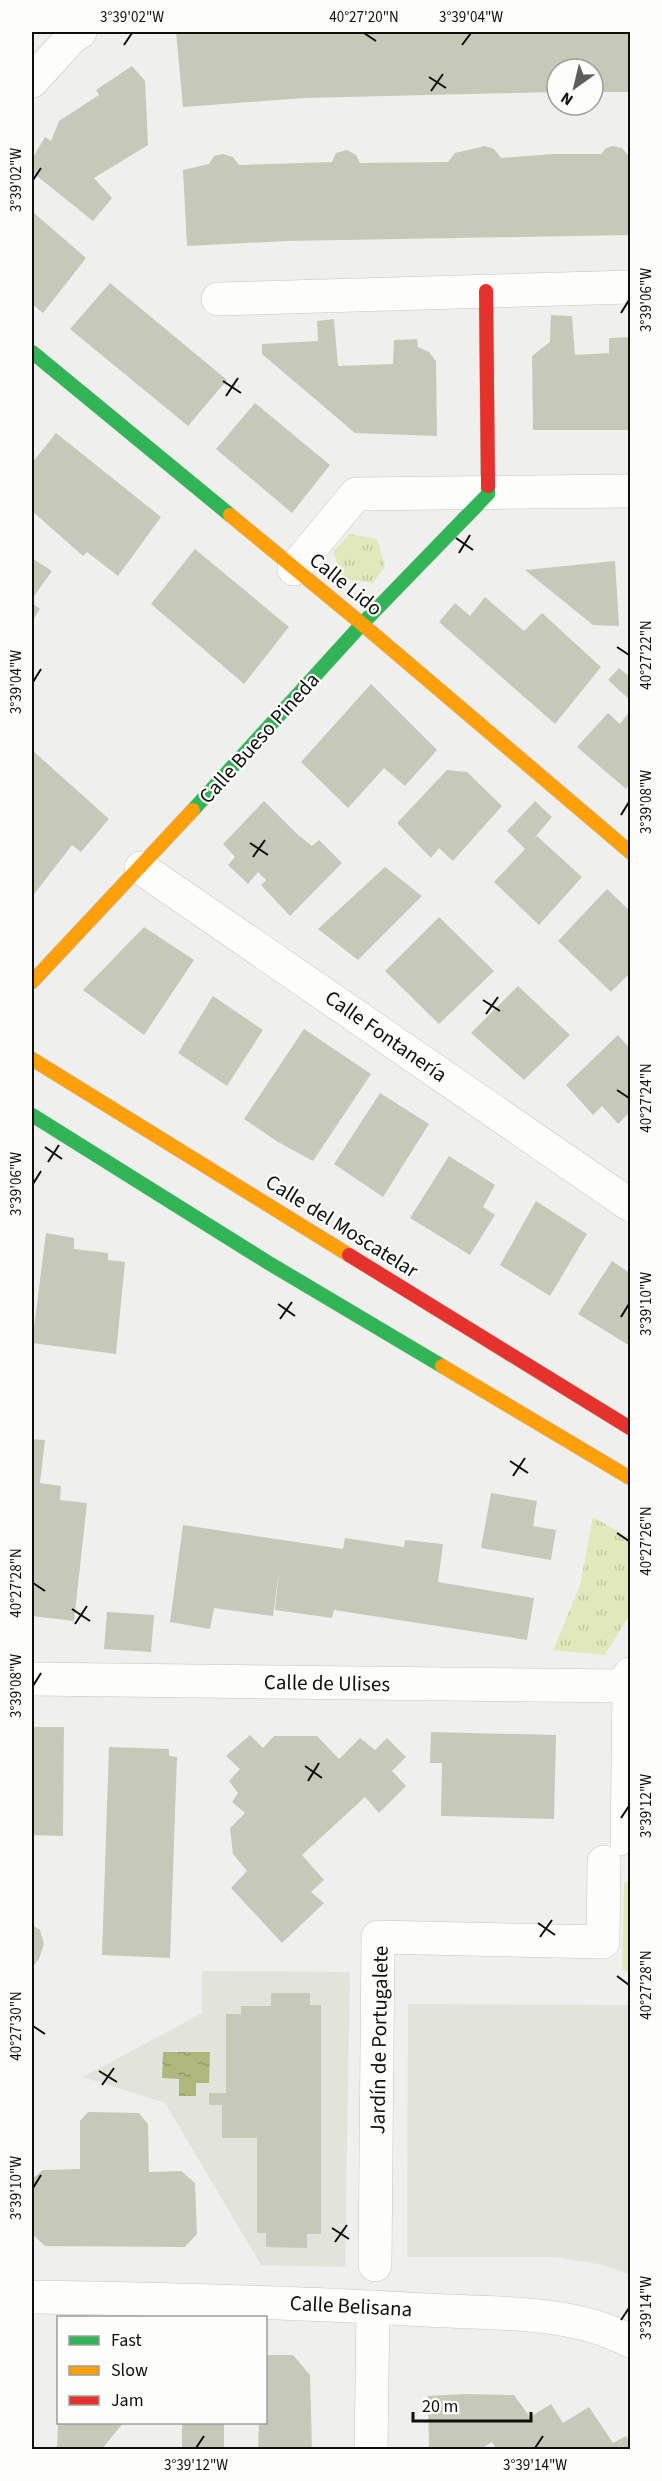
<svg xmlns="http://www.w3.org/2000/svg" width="662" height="2481" viewBox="0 0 662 2481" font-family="'Source Sans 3',sans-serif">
<defs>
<pattern id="grass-tufts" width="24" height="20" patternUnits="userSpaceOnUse" patternTransform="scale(1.5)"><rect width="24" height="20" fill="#e1e9bc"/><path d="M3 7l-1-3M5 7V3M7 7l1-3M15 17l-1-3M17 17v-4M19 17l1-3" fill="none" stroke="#c0c7a0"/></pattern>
<pattern id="water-ripples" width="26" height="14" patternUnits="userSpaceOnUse" patternTransform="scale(1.5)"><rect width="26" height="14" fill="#afb77c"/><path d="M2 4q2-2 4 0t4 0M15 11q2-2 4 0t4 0" fill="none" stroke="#959c6a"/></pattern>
</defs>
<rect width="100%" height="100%" fill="#eff0ed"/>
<g fill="#e2e3db">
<path d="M202,1971l148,1 -5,295 -84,-2 -96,-162 -82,-26 119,-64z"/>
<path d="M408,2004l222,1v270l-27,-10 -47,-8h-149z"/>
</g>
<g fill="url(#grass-tufts)">
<path d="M350,534l27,5 8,27 -12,17 -30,-4 -10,-27z"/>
<path d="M593,1517l37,21v76l-25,41 -52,-5 27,-64z"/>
</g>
<path fill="#e1e9bc" d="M624,1882h6v89l-8,-1z"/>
<path fill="url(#water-ripples)" d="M163,2052h47l-1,31h-13v13h-17v-17l-17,-1z"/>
<g fill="#c6c9b8">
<path d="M176,32h454v60h-37v-23h-36v23l-253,6 -121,9z"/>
<path d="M132,66l13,15 3,64 -54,33 18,20 -19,23 -61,-49v-13l13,-22 6,4 8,-20 40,-26 -3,-5z"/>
<path d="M485,146l9,3 7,9 51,-4h49l5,-6 7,-2 9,2 8,10v77l-343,6 -100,5 -4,-76 26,-6 5,-8 9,-2 10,3 6,8 93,-3 4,-9 11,-3 9,5 4,8 88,-1 7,-9z"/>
<path d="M34,213l52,45 -43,55 -11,-9v-88z"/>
<path d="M110,283l117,97 -39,46 -118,-97z"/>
<path d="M551,315l21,1 3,39 34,-2v-15l21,-1v93h-97l-1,-74 18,-14z"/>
<path d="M334,319l4,47 55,-2 1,-24 23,-1 1,8 11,5 7,9 1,75 -82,-3 -93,-79v-10l56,-3 -1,-20z"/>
<path d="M255,403l75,62 -38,48 -76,-64z"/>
<path d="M56,433l105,84 -43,59 -31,-24 -4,4 -51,-45v-48z"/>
<path d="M195,549l94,78 -45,57 -93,-80z"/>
<path d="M32,558l20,13 -20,28z"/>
<path d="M615,561l4,65 -26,-1 -68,-55z"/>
<path d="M485,597l39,34 18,-18 59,54 -46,57 -116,-102 16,-19 15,13z"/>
<path d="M32,603l8,6 -8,12z"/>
<path d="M619,668l11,9v23l-22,-20z"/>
<path d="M371,684l66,66 -32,36 -21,-18 -36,40 -47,-46z"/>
<path d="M630,711v72l-4,6 -49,-42 31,-34 12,11z"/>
<path d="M32,750l77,69 -28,33 -9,-7 -40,52z"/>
<path d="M447,770l20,2 35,34 -49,55 -14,-13 -8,10 -34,-35z"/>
<path d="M264,801l33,33 15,12 7,-6 23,23 -52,53 -29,-31 5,-5 -8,-8 -10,12 -20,-19 7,-8 -12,-13z"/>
<path d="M535,801l17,16 -20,24 5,-5 45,41 -43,48 -45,-43 31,-33 -18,-18z"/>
<path d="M385,867l37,29 -64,64 -40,-31z"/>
<path d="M607,889l23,22v62l-19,19 -53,-51z"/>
<path d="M439,917l55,54 -55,53 -54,-53z"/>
<path d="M144,927l50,33 -50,75 -61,-45z"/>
<path d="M518,986l52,49 -46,45 -53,-47z"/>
<path d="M213,996l50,34 -36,56 -49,-33z"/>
<path d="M304,1029l67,45 -58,87 -35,-19 -34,-23z"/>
<path d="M618,1035l12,14v63l-12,12 -16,-18 -9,9 -27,-30z"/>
<path d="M380,1093l49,31 -46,73 -49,-33z"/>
<path d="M449,1156l46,29 -12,22 12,8 -25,40 -60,-37z"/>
<path d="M536,1201l51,33 -37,62 -50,-31z"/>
<path d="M46,1233l28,5v11l34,4v7l17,2 -9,92 -84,-11z"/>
<path d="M612,1261l18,12v73l-52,-32z"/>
<path d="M32,1439l13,1 -5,43 21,3 -1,14 27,3 -13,118 -42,-5z"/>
<path d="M491,1493l46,8 -4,25 23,4 -5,30 -70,-12z"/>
<path d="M183,1525l160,24 2,-11 59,9 1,-7 38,4 -5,38 96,16 -7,42 -193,-30 -2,8 -57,-8 4,-38 -6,44 -59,-8 -4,21 -40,-7z"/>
<path d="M107,1612l47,3 -3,37 -47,-3z"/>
<path d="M32,1727h32l-1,109 -31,-1z"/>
<path d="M431,1732l125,3 -2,84 -113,-3 1,-53h-12z"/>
<path d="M250,1735l13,13 11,-12h43l22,23 21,-21 15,12 12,-12 19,19 -14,14 14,15 -27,27 -14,-16 -63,58 22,25 -13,12 13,11 -42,40 -51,-55 16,-17 -14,-17 -3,-26 15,-15 -13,-11 6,-9 -9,-12 11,-12 -14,-13z"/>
<path d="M109,1747l60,2v7l8,1 -7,201 -68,-3z"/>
<path d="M32,1925l8,5 4,14 -5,15 -7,9z"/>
<path d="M271,1993h39v12h11v229h-14v14l-41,-1v-14h-9v-95h-35v-33h-13v-12h17v-79h15v-8h30z"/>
<path d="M88,2112l51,1 9,11 1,48 32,-1 14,12 2,51 -12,13 -140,-1 -13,-12v-55l11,-9 37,-1v-48z"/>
<path d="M266,2355h27l17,20 2,75h-54l1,-28h7z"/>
<path d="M465,2394l49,1 16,22 21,-13 12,19 26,-16 24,36 13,-7 4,7v7h-133l-5,-8 -13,8h-50l-1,-54z"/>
<path d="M58,2422h66l-23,28h-44z"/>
<rect x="182" y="2422" width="42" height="28"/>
</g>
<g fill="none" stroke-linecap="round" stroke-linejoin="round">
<g stroke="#c5c5c3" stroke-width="22">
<path id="lane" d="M621,1845l2,-159"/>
</g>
<g stroke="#c5c5c3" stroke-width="34">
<g id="street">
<path d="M32,81l40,-44 8,-5"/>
<path d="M218,299l412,-12"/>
<path d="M294,569l62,-75 274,-3"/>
<path d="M141,868l489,337"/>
<path d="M32,1679l591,7 7,-12"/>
<path d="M375,2265l3,-328 225,5 1,-80"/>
<path d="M32,2297c131,2 262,5 394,13 67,4 143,-1 204,31"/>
<path d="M371,2450l2,-143"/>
</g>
</g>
<g stroke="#c5c5c3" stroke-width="15">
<g id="fast">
<path d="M32,352l198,163"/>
<path d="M193,810l169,-186 126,-130v-8"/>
<path d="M32,1115l235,147 175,104"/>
</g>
</g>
<g stroke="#c5c5c3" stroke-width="15">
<g id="slow">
<path d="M230,515l132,109 268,228"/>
<path d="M32,982l161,-172"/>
<path d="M32,1059l317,196"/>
<path d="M442,1366l188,112"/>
</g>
</g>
<g stroke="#c5c5c3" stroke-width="15">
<g id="jam">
<path d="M486,291l2,195"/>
<path d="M349,1255l281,173"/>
</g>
</g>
<use href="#lane" stroke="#fdfdfc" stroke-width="21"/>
<use href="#street" stroke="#fdfdfc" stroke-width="33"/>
<use href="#fast" stroke="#30b455" stroke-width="14"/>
<use href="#slow" stroke="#ff9f0a" stroke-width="14"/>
<use href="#jam" stroke="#e5322d" stroke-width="14"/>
</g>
<path fill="none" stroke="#0e0f0d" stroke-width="2" d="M364,33l12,8M124,45l8,-12M462,45l9,-12M429,77l17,11M431,91l12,-17M33,180l8,-12M621,313l8,-13M223,381l18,12M226,396l12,-18M456,538l17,12M459,553l11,-18M617,647l12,8M33,682l8,-13M621,815l8,-13M250,843l18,12M253,857l12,-17M483,1000l17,11M486,1014l12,-17M617,1090l12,8M45,1147l17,12M48,1162l11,-17M33,1184l8,-13M278,1304l17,12M621,1317l8,-13M280,1319l12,-17M510,1461l18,12M513,1476l12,-18M617,1533l12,8M33,1583l12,8M72,1609l18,12M75,1624l12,-18M33,1686l8,-13M305,1766l17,12M308,1781l11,-18M621,1818l8,-12M538,1923l17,12M540,1937l12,-17M617,1976l12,9M33,2026l12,8M99,2071l18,11M102,2085l12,-17M33,2188l8,-13M332,2228l17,11M335,2242l12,-17M621,2320l8,-12M196,2448l8,-12M535,2448l8,-12"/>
<g text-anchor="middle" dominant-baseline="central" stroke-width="4.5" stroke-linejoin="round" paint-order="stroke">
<g font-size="21" fill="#0e0f0d" stroke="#fdfef9">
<text transform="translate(346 584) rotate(39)">Calle Lido</text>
<text transform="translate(259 738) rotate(-48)">Calle Bueso Pineda</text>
<text transform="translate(386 1036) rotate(35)">Calle Fontanería</text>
<text transform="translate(342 1226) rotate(32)">Calle del Moscatelar</text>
<text transform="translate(327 1683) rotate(1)">Calle de Ulises</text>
<text transform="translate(379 2040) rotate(-89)">Jardín de Portugalete</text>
<text transform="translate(351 2306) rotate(3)">Calle Belisana</text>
</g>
</g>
<rect width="662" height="2481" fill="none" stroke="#fdfef9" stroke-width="66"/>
<rect x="57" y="2316" width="210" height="108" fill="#fdfef9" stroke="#9d9e9b" stroke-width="1.5"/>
<rect x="69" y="2336" width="30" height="9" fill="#30b455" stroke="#9d9e9b" stroke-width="1.5"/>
<text x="111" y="2346" font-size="18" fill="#0e0f0d">Fast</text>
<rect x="69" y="2366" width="30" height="9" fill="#ff9f0a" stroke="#9d9e9b" stroke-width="1.5"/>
<text x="111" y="2376" font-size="18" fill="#0e0f0d">Slow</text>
<rect x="69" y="2396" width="30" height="9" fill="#e5322d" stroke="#9d9e9b" stroke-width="1.5"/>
<text x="111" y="2406" font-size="18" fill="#0e0f0d">Jam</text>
<g transform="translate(575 87) rotate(214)"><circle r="28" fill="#fdfef9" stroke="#9d9e9b" stroke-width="1.5"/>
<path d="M0-4.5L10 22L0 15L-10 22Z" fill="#5d5e5b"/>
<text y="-9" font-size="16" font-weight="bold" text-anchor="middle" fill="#0e0f0d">N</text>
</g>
<path d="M413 2412v9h118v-9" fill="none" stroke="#0e0f0d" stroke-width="3"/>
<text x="422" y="2412" font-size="18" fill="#0e0f0d" stroke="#fdfef9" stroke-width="4.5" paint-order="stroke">20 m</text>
<rect x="33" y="33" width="596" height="2415" fill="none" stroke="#0e0f0d" stroke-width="2"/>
<g font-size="15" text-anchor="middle" fill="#0e0f0d">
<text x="132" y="22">3°39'02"W</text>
<text x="364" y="22">40°27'20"N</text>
<text x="471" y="22">3°39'04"W</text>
<text transform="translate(16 180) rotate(-90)" y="5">3°39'02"W</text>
<text transform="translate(646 300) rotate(-90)" y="5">3°39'06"W</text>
<text transform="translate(646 655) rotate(-90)" y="5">40°27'22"N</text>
<text transform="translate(16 682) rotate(-90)" y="5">3°39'04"W</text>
<text transform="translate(646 802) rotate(-90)" y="5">3°39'08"W</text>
<text transform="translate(646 1098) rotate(-90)" y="5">40°27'24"N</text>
<text transform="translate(16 1184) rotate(-90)" y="5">3°39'06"W</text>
<text transform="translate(646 1304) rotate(-90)" y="5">3°39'10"W</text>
<text transform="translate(646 1541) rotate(-90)" y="5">40°27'26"N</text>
<text transform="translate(16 1583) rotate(-90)" y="5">40°27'28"N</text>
<text transform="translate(16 1686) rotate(-90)" y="5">3°39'08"W</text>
<text transform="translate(646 1806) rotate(-90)" y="5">3°39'12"W</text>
<text transform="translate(646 1985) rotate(-90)" y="5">40°27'28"N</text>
<text transform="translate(16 2026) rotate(-90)" y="5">40°27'30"N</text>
<text transform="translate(16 2188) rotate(-90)" y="5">3°39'10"W</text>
<text transform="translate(646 2308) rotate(-90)" y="5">3°39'14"W</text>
<text x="196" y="2470">3°39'12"W</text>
<text x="535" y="2470">3°39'14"W</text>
</g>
</svg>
